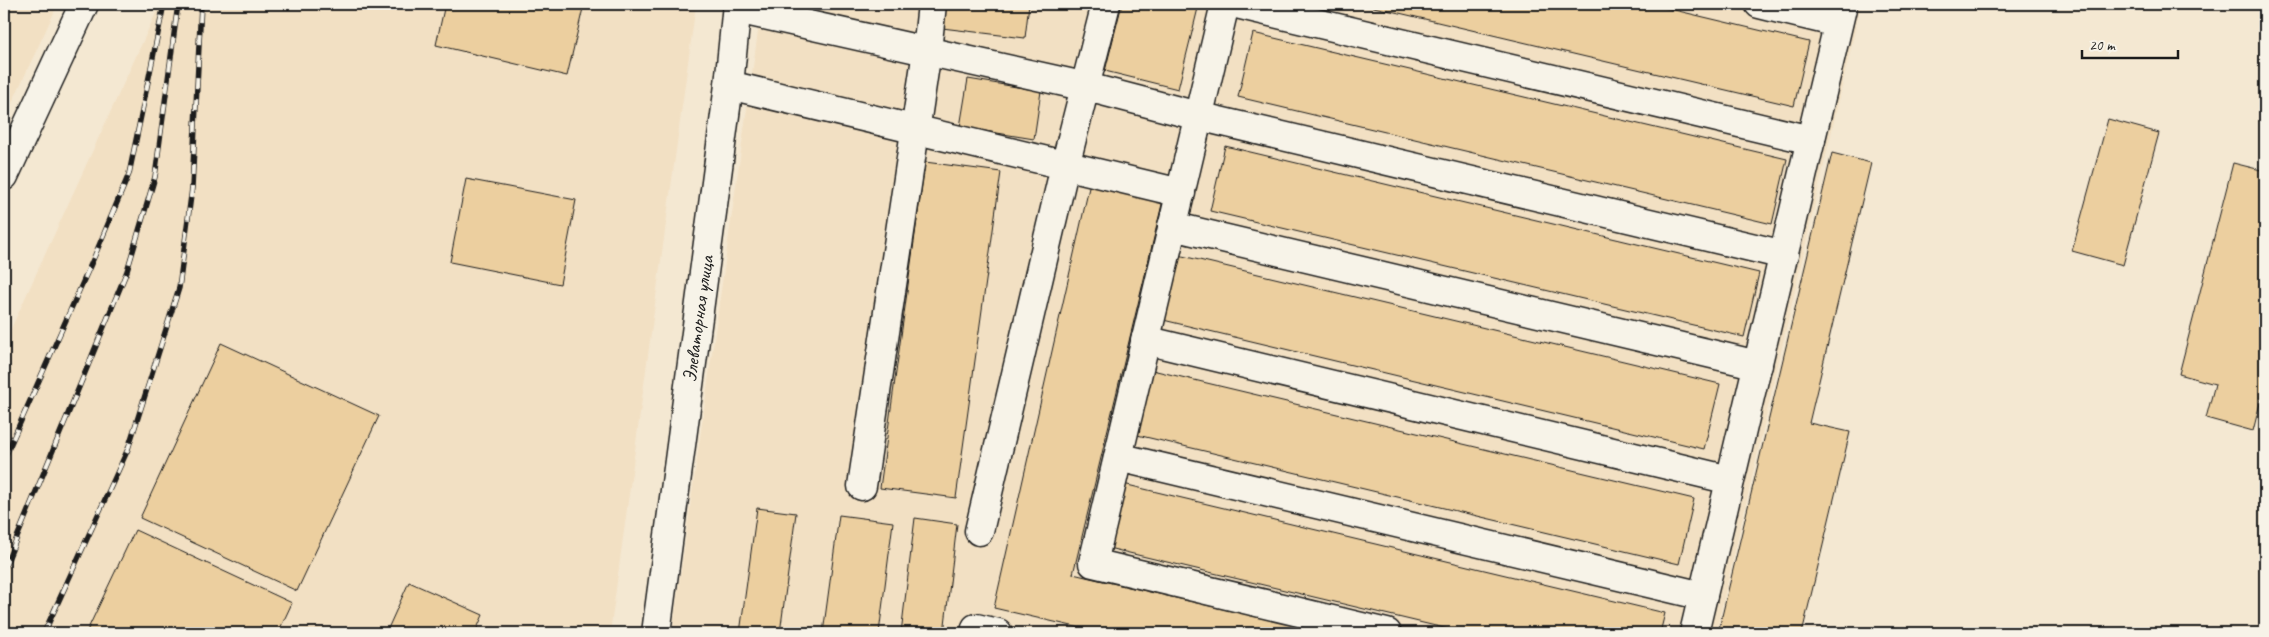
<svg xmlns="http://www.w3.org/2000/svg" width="2269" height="637" viewBox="0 0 2269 637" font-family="Caveat,sans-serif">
<rect width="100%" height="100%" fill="#f4e8d2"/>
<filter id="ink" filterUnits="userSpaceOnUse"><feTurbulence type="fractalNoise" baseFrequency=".02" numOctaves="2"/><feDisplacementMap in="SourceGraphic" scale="10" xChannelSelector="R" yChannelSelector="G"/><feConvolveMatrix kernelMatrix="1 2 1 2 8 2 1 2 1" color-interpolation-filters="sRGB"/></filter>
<g filter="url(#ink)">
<g fill="#f2e0c3">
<path d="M4,4h54l-54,116z"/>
<path d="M160,4h536l-86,629h-606v-289z"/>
<path d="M762,4h1099l-145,629h-1044z"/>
</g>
<g fill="#eccf9f" stroke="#1c1c1c">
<path d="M445,4h139l-17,72 -131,-31z"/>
<path d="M945,4h84l-4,34 -83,-10z"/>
<path d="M1122,4h77l-21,85 -73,-18z"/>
<path d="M1361,4h288l160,38 -15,64z"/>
<path d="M1253,33l534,126 -15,65 -534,-127z"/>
<path d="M968,79l73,12 -7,48 -74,-12z"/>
<path d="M2108,119l51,14 -36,132 -51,-14z"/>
<path d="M1225,146l534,127 -15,64 -534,-126z"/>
<path d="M1832,153l39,10 -62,260 41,9 -48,201h-84z"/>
<path d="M925,162l76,10 -45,326 -76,-10z"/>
<path d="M2233,163l32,8v212l-12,48 -47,-13 9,-34 -36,-10z"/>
<path d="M466,179l110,21 -16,84 -110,-22z"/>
<path d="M1090,183l73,17 -90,374 253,59h-224l-108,-25z"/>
<path d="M1174,254l546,130 -16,65 -545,-130z"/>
<path d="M221,343l158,73 -82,175 -157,-73z"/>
<path d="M1148,369l546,130 -15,65 -546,-130z"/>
<path d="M1119,483l546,130 -5,20h-195l-361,-86z"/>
<path d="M757,508l39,5 -16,120h-40z"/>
<path d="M839,515l54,7 -14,111h-56z"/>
<path d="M915,518l42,6 -13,109h-43z"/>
<path d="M135,530l157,73 -14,30h-192z"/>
<path d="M409,582l74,33 -8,18h-89z"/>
</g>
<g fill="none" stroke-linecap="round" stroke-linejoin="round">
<g stroke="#1c1c1c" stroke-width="31">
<g id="minor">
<path d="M1225,4l-132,559 294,70"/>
<path d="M1236,4l575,136"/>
<path d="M1759,4l79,19"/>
<path d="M737,9l350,78 111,29 586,139"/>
<path d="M729,85l452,108"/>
<path d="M1172,226l586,139"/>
<path d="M1145,340l585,140"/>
<path d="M1118,457l585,139"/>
<path d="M862,486l65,-435 5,-47"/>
<path d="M979,531l86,-365 41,-162"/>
<path d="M656,633l73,-548 8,-81"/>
<path d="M975,633l1,-5 22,5"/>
<path d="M1694,633l149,-629"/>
</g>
</g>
<g stroke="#1c1c1c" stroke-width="31">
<path id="major" d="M4,176l80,-172"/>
</g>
<use href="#minor" stroke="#f7f3e8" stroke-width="28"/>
<use href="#major" stroke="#f7f3e8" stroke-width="28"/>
<g stroke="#1c1c1c" stroke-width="5.5">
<g id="rail">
<path d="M4,459l91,-204 34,-81 35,-170"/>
<path d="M4,569l123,-298 28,-94 23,-173"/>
<path d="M44,633l84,-184 51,-161 13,-100 9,-184"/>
</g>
</g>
<use href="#rail" stroke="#f7f3e8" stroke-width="4" stroke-dasharray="11" stroke-linecap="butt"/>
</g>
</g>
<g text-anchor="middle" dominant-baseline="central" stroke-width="5" stroke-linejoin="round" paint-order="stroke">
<g font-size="20" fill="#1c1c1c" stroke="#f7f3e8">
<text transform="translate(698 319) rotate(-82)">Элеваторная улица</text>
</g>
</g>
<rect width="2269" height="637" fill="none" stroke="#f7f3e8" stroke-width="20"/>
<rect x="10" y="10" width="2249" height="617" fill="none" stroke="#1c1c1c" stroke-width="2" filter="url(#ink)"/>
<path d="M2082 50v8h96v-8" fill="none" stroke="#1c1c1c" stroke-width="2.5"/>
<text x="2089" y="50" font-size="15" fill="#1c1c1c" stroke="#f7f3e8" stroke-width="4" paint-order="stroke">20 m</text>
</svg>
